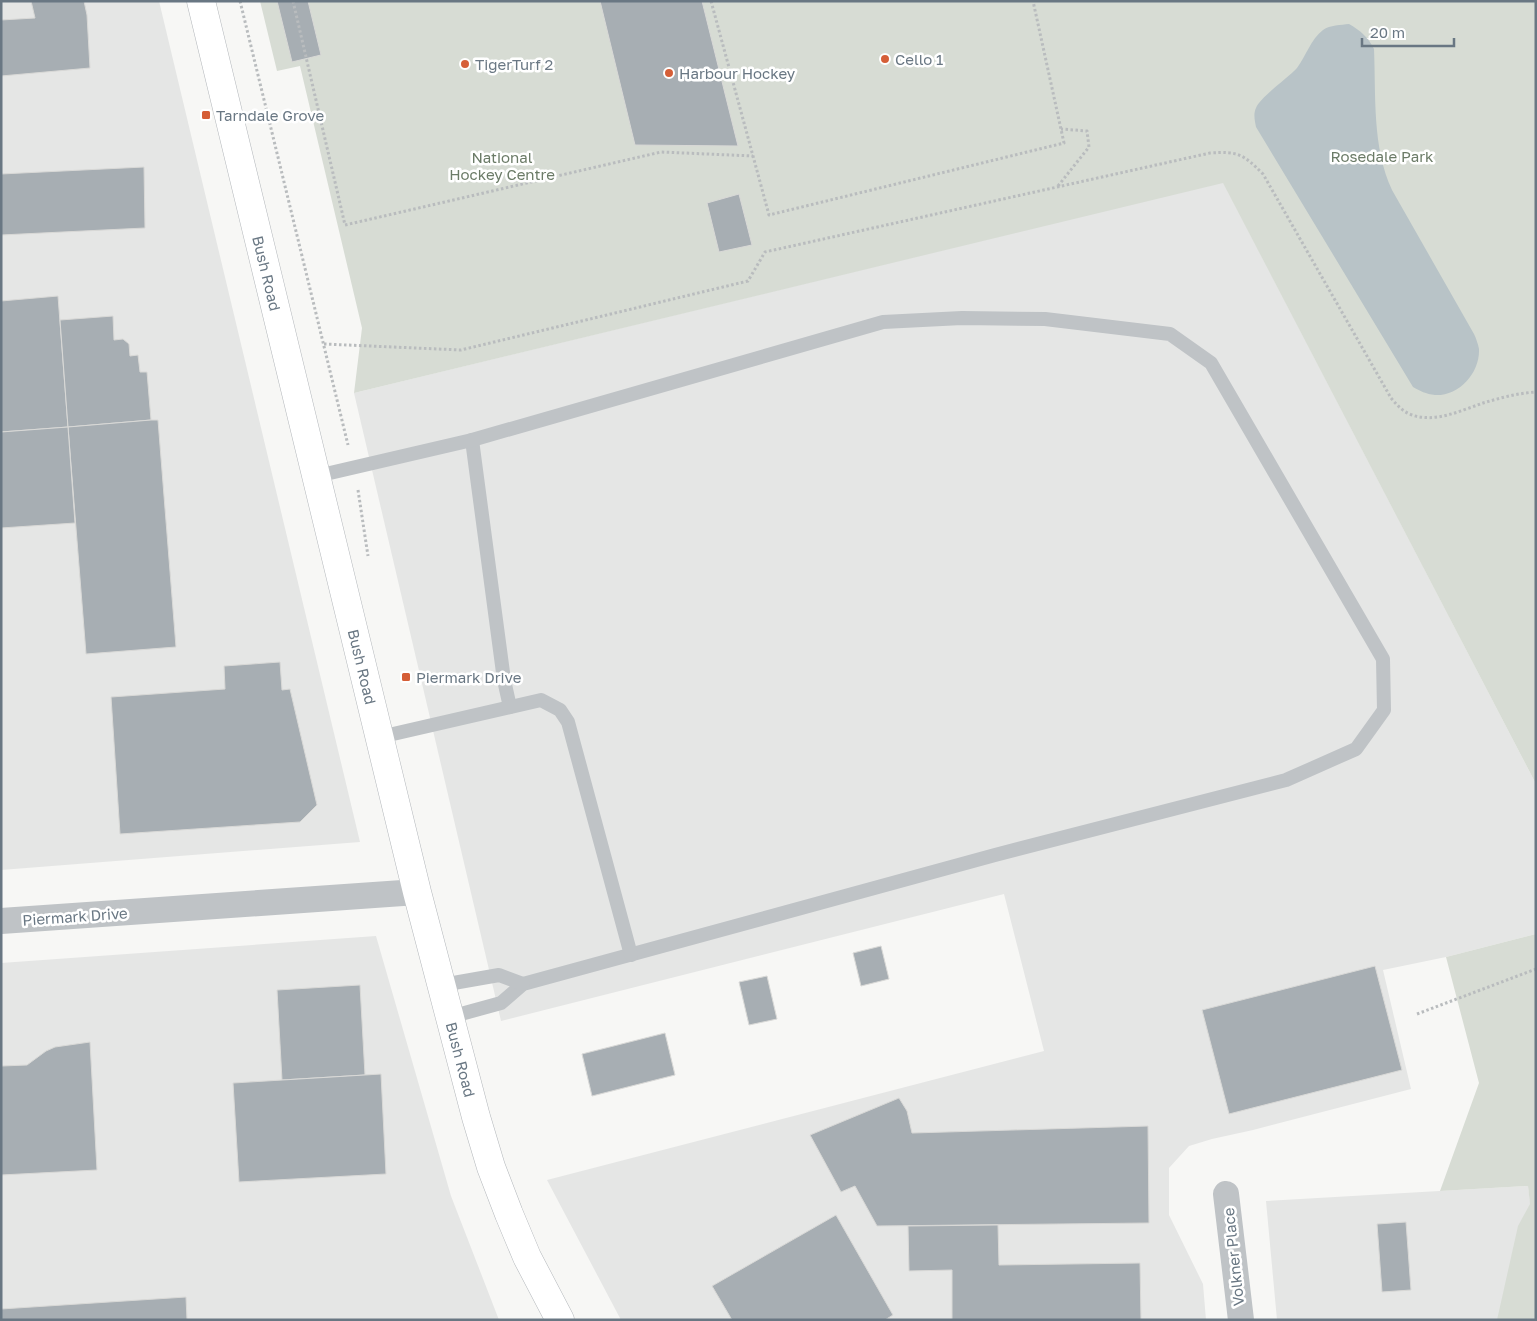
<svg xmlns="http://www.w3.org/2000/svg" width="1537" height="1321" viewBox="0 0 1537 1321" font-family="'Golos Text',sans-serif">
<rect width="100%" height="100%" fill="#f7f7f5"/>
<g fill="#e5e6e5">
<path d="M1,1h158l201,841 -359,28z"/>
<path d="M1223,182l313,602v150l-90,23 -63,13 28,119 -158,41 -41,9 -23,7 -20,22v47l34,69 3,36h-585l-74,-140 497,-129 -40,-157 -503,127 -147,-628z"/>
<path d="M376,936l75,260 48,124h-498v-357z"/>
<path d="M1528,1186l8,66v68h-259l-11,-119z"/>
</g>
<g fill="#d7dcd4">
<path d="M260,1h1276v783l-313,-601 -869,210 8,-65 -62,-262 -23,5z"/>
<path d="M1536,934v386h-39l21,-94 12,-22 -2,-18 -88,5 39,-108 -33,-126z"/>
</g>
<path fill="#b8c3c7" d="M1349,24c12,7 19,13 25,25 2,47 -2,98 18,141l82,144c2,4 4,10 5,15 1,24 -20,47 -44,46 -9,-1 -15,-4 -22,-8l-157,-260c-1,-6 -3,-13 0,-19 4,-11 31,-29 41,-40 9,-12 14,-29 26,-38 7,-5 18,-5 26,-6z"/>
<g fill="#a7aeb3" stroke="#d9d9d7">
<path d="M31,1h53l3,14 3,53 -89,8v-56l34,-2z"/>
<path d="M277,1h31l13,54 -29,7z"/>
<path d="M600,1h102l36,145 -103,-1z"/>
<path d="M144,167l1,61 -144,7v-61z"/>
<path d="M739,194l13,51 -33,7 -12,-49z"/>
<path d="M58,296l10,131 -67,5v-131z"/>
<path d="M113,316l1,24 9,-1 6,5 1,12 8,-1 2,17h7l4,48 -83,7 -8,-107z"/>
<path d="M151,420h7l18,227 -90,7 -18,-227z"/>
<path d="M68,427l7,96 -74,5v-96z"/>
<path d="M280,662l2,28 8,-1 27,116 -17,17 -180,12 -9,-137 114,-8 -1,-23z"/>
<path d="M881,946l8,33 -28,7 -8,-33z"/>
<path d="M1375,966l27,104 -173,44 -27,-104z"/>
<path d="M767,976l10,43 -28,6 -10,-43z"/>
<path d="M360,985l5,90 -83,5 -5,-90z"/>
<path d="M665,1033l10,42 -83,21 -10,-42z"/>
<path d="M90,1042l7,128 -96,5v-112l1,3 25,-1 19,-14 9,-4z"/>
<path d="M381,1074l5,100 -147,8 -6,-99z"/>
<path d="M899,1098l8,13 5,22 236,-7 1,97 -272,3 -22,-40 -14,6 -31,-57z"/>
<path d="M836,1215l57,100 -8,5h-153l-20,-34z"/>
<path d="M1406,1222l5,68 -29,2 -5,-68z"/>
<path d="M998,1225l1,40 141,-2 1,57h-189v-50l-43,1 -1,-45z"/>
<path d="M186,1297l1,23h-186v-11z"/>
</g>
<g fill="none" stroke-linecap="round" stroke-linejoin="round">
<g stroke="#b4b8bc" stroke-width="29">
<g id="secondary">
<path id="s1" d="M201,1l216,891 59,225 15,50 18,47 18,43 33,63"/>
</g>
</g>
<g stroke="#b9bcbe" stroke-width="3" stroke-dasharray="2.5 2.5" stroke-linecap="butt">
<path d="M240,1l108,444"/>
<path d="M293,1l52,224 316,-73 92,4"/>
<path d="M711,1l58,214 295,-72 -31,-142"/>
<path d="M1058,186l31,-39 -2,-16 -26,-2"/>
<path d="M324,344l137,6 287,-69 17,-29 445,-99c28,-2 33,1 53,21l128,224c6,7 12,14 21,17 23,8 48,-4 71,-12 17,-5 35,-10 53,-11"/>
<path d="M358,490l10,66"/>
<path d="M1417,1014l119,-45"/>
</g>
<g stroke="#bfc3c6" stroke-width="14">
<path d="M472,440l32,240 6,27"/>
<path d="M317,476l155,-36 411,-118 79,-4 83,1 125,15 41,29 172,296 1,51 -28,39 -70,31 -291,75 -472,129 -22,19 -51,14"/>
<path d="M380,737l161,-37 19,10 8,12 63,233"/>
<path d="M442,985l57,-10 24,9"/>
</g>
<g stroke="#bfc3c6" stroke-width="26">
<path d="M1,921l416,-29"/>
<path d="M1226,1194l15,126"/>
</g>
<use href="#secondary" stroke="#fff" stroke-width="28"/>
</g>
<g fill="#d55e37" stroke="#fff" stroke-width="2">
<circle cx="885" cy="59" r="5"/>
<circle cx="465" cy="64" r="5"/>
<circle cx="669" cy="73" r="5"/>
<rect x="201" y="110" width="10" height="10" rx="2.5"/>
<rect x="401" y="672" width="10" height="10" rx="2.5"/>
</g>
<g text-anchor="middle" dominant-baseline="central" stroke-width="5" stroke-linejoin="round" paint-order="stroke">
<g font-size="15" fill="#697783" stroke="#fff" text-anchor="start">
<text x="895" y="59">Cello 1</text>
<text x="475" y="64">TigerTurf 2</text>
<text x="679" y="73">Harbour Hockey</text>
<text x="216" y="115">Tarndale Grove</text>
<text x="416" y="677">Piermark Drive</text>
</g>
<g font-size="15" fill="#6b7b67" stroke="#fff">
<text x="1382" y="156">Rosedale Park</text>
<text x="502" y="157">National<tspan x="502" dy="17">Hockey Centre</tspan></text>
</g>
<g font-size="15" fill="#697783" stroke="#fff">
<text stroke="none"><textPath href="#s1" startOffset="280">Bush Road</textPath></text>
<text stroke="none"><textPath href="#s1" startOffset="685">Bush Road</textPath></text>
<text transform="translate(75 916) rotate(-4)">Piermark Drive</text>
<text stroke="none"><textPath href="#s1" startOffset="1090">Bush Road</textPath></text>
<text transform="translate(1233 1257) rotate(-96)">Volkner Place</text>
</g>
</g>
<rect width="1537" height="1321" fill="none" stroke="#697783" stroke-width="5"/>
<path d="M1362 38v8h92v-8" fill="none" stroke="#697783" stroke-width="2.5"/>
<text x="1370" y="38" font-size="15" fill="#697783" stroke="#ffffff" stroke-width="4" paint-order="stroke">20 m</text>
</svg>
